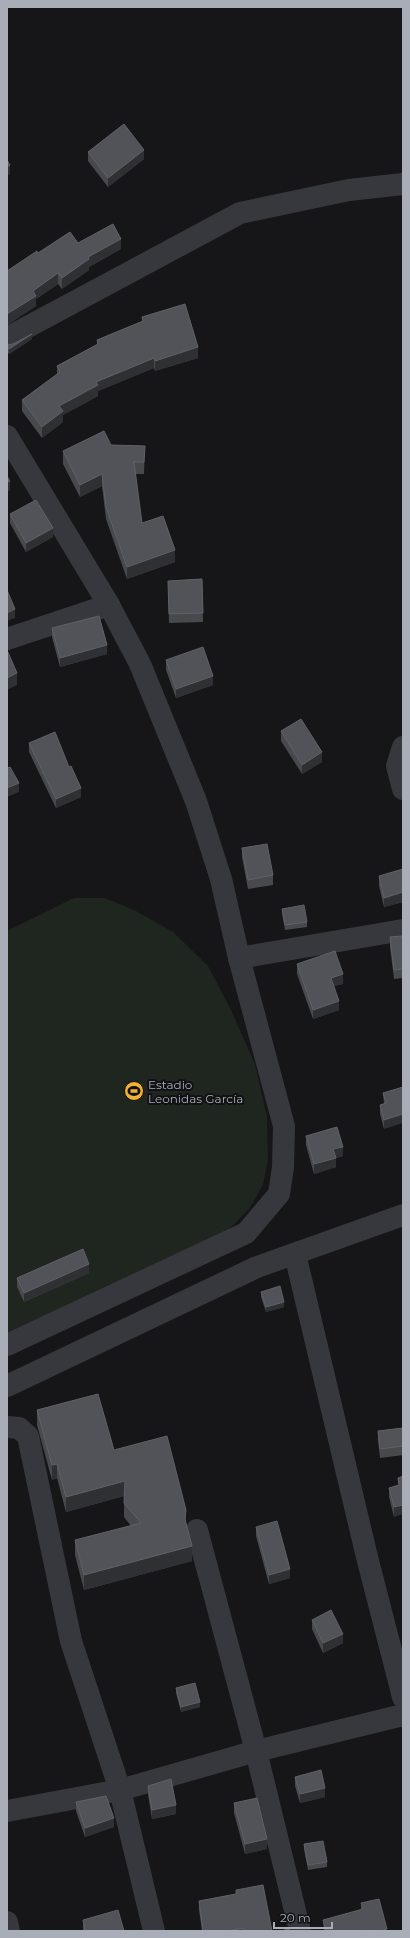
<svg xmlns="http://www.w3.org/2000/svg" width="410" height="1938" viewBox="0 0 410 1938" font-family="Montserrat,sans-serif">
<rect width="100%" height="100%" fill="#161618"/>
<path fill="#1e261f" d="M74,898h31l31,13 37,21 35,34 23,44 24,54 12,53 1,43 -5,25 -14,24 -21,21 -221,103v-402z"/>
<g fill="none" stroke-linecap="round" stroke-linejoin="round">
<g stroke="#37383d" stroke-width="22">
<path d="M7,338l233,-125 109,-23 54,-6"/>
<path d="M7,436l102,169 31,59 56,137 25,78 18,79 45,168 -1,41 -4,27 -33,39 -239,112"/>
<path d="M7,639l102,-34"/>
<path d="M403,747l-6,19 6,23"/>
<path d="M239,958l164,-28"/>
<path d="M295,1254l72,303 36,140"/>
<path d="M7,1386l250,-119 146,-52"/>
<path d="M7,1427l12,1 9,8 43,205 49,149 34,141"/>
<path d="M197,1530l59,221 44,180"/>
<path d="M7,1811l113,-21 136,-39 147,-36"/>
<path d="M7,1922l2,9"/>
</g>
</g>
<g fill="#47494d">
<path d="M88,152l56,7 -36,28 -20,-26z"/>
<path d="M78,243l43,6 -32,18v3l-27,19 -4,-5 -22,15v7l-29,19 31,-72z"/>
<path d="M142,317l56,41 -43,13 -1,-3 -56,23v5l-35,19v7l-21,16 -20,-27v-11l35,-26v-8l40,-21v-5l45,-18z"/>
<path d="M32,339l-23,15 -2,-3v-6z"/>
<path d="M111,445l34,1 -1,28h-9l7,49 33,39 -48,17 -21,-60 -4,-33 -22,11 -17,-33v-13z"/>
<path d="M10,514l43,23 -27,15 -16,-29z"/>
<path d="M202,579l1,43 -34,1 -1,-42z"/>
<path d="M52,628l55,26 -47,13 -8,-30z"/>
<path d="M166,660l47,25 -37,13 -10,-28z"/>
<path d="M281,731l41,31 -20,12 -21,-33z"/>
<path d="M29,743l52,54 -25,11 -27,-56z"/>
<path d="M242,848l31,27v10l-25,4 -6,-32z"/>
<path d="M403,869v33l-19,5 -5,-21v-10z"/>
<path d="M282,909l25,13v5l-22,3 -3,-17z"/>
<path d="M403,936v42l-9,1 -4,-32v-10z"/>
<path d="M297,964l46,20 -9,2 5,24 -26,9 -16,-45z"/>
<path d="M403,1087l-19,42 -4,-15v-9l4,-1 -1,-11z"/>
<path d="M306,1136l37,20 -7,2v9l-22,7 -8,-29z"/>
<path d="M89,1273l-65,29 -7,-15v-9z"/>
<path d="M261,1292l23,15 -18,5 -5,-15z"/>
<path d="M37,1410l77,40 72,74 6,37 -108,29 -9,-35v-15l56,-14 -7,-9v-21l-58,16 -9,-34 -5,2 -15,-55z"/>
<path d="M403,1428v27l-23,3 -2,-18v-9z"/>
<path d="M403,1476l-9,41 -5,-20v-9l9,-3v-7z"/>
<path d="M256,1527l34,51 -21,6 -13,-48z"/>
<path d="M312,1620l31,23 -20,10 -11,-24z"/>
<path d="M176,1688l24,19 -19,5 -5,-19z"/>
<path d="M295,1777l30,20 -25,6 -5,-17z"/>
<path d="M148,1786l28,28 -24,5 -4,-24z"/>
<path d="M76,1802l38,25 -29,10 -9,-26z"/>
<path d="M234,1803l33,46 -22,5 -11,-41z"/>
<path d="M304,1844l23,18v5l-19,3 -4,-21z"/>
<path d="M236,1890l36,41h-70l-3,-21v-9l37,-7z"/>
<path d="M361,1903l26,28h-63l-1,-11 38,-10z"/>
<path d="M83,1920l41,11h-41z"/>
</g>
<g fill="#2f3033">
<path d="M144,150v9l-36,28v-9z"/>
<path d="M10,165v9l-3,2v-9z"/>
<path d="M121,239v10l-32,18v3l-27,19v-11l26,-21z"/>
<path d="M58,273v11l-22,15v7l-29,19v-11l26,-23z"/>
<path d="M32,334v5l-23,15v-5z"/>
<path d="M198,347v11l-43,13v-10z"/>
<path d="M154,358v10l-56,23v5l-35,19v7l-21,16v-11l17,-21 37,-24z"/>
<path d="M102,474v12l-22,11v-12z"/>
<path d="M10,481v9l-3,2v-10z"/>
<path d="M53,528v9l-27,15v-9z"/>
<path d="M175,550v12l-48,17v-12z"/>
<path d="M15,609v9l-8,3v-8z"/>
<path d="M107,645v9l-47,13v-9z"/>
<path d="M17,673v12l-10,5v-12z"/>
<path d="M213,676v9l-37,13v-9z"/>
<path d="M322,752v10l-20,12v-9z"/>
<path d="M19,783v9l-12,5v-9z"/>
<path d="M81,788v9l-25,11v-9z"/>
<path d="M403,892v10l-19,5v-9z"/>
<path d="M343,974v10l-12,3v-9z"/>
<path d="M339,1001v9l-26,9v-9z"/>
<path d="M403,1114v9l-19,6v-9z"/>
<path d="M343,1147v9l-10,3v-10z"/>
<path d="M336,1158v9l-22,7v-10z"/>
<path d="M89,1264v9l-65,29v-9z"/>
<path d="M284,1302v5l-18,5v-5z"/>
<path d="M57,1464v14l-5,2v-15z"/>
<path d="M125,1481v15l-59,16v-15z"/>
<path d="M403,1505v9l-9,3v-10z"/>
<path d="M186,1510v14l-1,-5z"/>
<path d="M192,1546v15l-108,29v-15z"/>
<path d="M290,1569v9l-21,6v-9z"/>
<path d="M343,1634v9l-20,10v-10z"/>
<path d="M200,1702v5l-19,5v-5z"/>
<path d="M325,1788v9l-25,6v-9z"/>
<path d="M176,1805v9l-24,5v-9z"/>
<path d="M114,1818v9l-29,10v-9z"/>
<path d="M267,1839v10l-22,5v-10z"/>
</g>
<g fill="#525359" stroke="#5f6168">
<path d="M124,124l20,26 -36,28 -20,-26z"/>
<path d="M7,160l3,5 -3,2z"/>
<path d="M113,224l8,15 -33,18 1,2 -27,19 -4,-5 -25,18 3,5 -29,18v-43l30,-20 1,2 32,-21 8,11z"/>
<path d="M185,304l13,43 -43,14 -1,-3 -58,24 2,3 -39,21 4,5 -21,16 -20,-27 38,-28 -3,-6 41,-22 -1,-4 46,-19 -1,-4z"/>
<path d="M32,334l-23,15 -2,-3v-1l6,-1z"/>
<path d="M104,431l7,14 34,1 -1,16h-10l8,61 21,-7 12,34 -48,17 -21,-60 -4,-33 -22,11 -17,-34z"/>
<path d="M7,476l3,5 -3,1z"/>
<path d="M36,500l17,28 -27,15 -16,-29z"/>
<path d="M202,579l1,34 -34,1 -1,-33z"/>
<path d="M7,590l8,19 -8,4z"/>
<path d="M99,616l8,29 -47,13 -8,-30z"/>
<path d="M203,647l10,29 -37,13 -10,-29z"/>
<path d="M7,650l10,23 -10,5z"/>
<path d="M301,719l21,33 -20,13 -21,-34z"/>
<path d="M55,732l14,35 2,-1 10,22 -25,11 -27,-56z"/>
<path d="M10,767l9,16 -12,5v-20z"/>
<path d="M267,844l6,31 -25,5 -6,-32z"/>
<path d="M403,869v23l-19,6 -5,-22z"/>
<path d="M304,905l3,17 -22,3 -3,-16z"/>
<path d="M403,936v33l-9,1 -4,-33z"/>
<path d="M335,951l8,23 -12,4 8,23 -26,9 -16,-46z"/>
<path d="M403,1087v27l-19,6 -4,-15 6,-2 -3,-10z"/>
<path d="M337,1127l6,20 -10,2 3,9 -22,6 -8,-28z"/>
<path d="M83,1249l6,15 -65,29 -7,-15z"/>
<path d="M280,1286l4,16 -18,5 -5,-15z"/>
<path d="M98,1394l16,56 53,-14 19,74 -1,9 7,27 -108,29 -9,-35 66,-17 -17,-20 1,-22 -59,16 -9,-33 -5,1 -15,-55z"/>
<path d="M403,1428v18l-23,3 -2,-18z"/>
<path d="M403,1476v29l-9,2 -5,-19 10,-3 -1,-7z"/>
<path d="M277,1521l13,48 -21,6 -13,-48z"/>
<path d="M331,1610l12,24 -20,9 -11,-23z"/>
<path d="M195,1683l5,19 -19,5 -5,-19z"/>
<path d="M321,1770l4,18 -25,6 -5,-17z"/>
<path d="M171,1779l5,26 -24,5 -4,-24z"/>
<path d="M106,1796l8,22 -29,10 -9,-26z"/>
<path d="M257,1798l10,41 -22,5 -11,-41z"/>
<path d="M323,1841l4,21 -19,3 -4,-21z"/>
<path d="M263,1885l9,46h-28v-3l-17,3h-24l-4,-30 37,-7v-4z"/>
<path d="M379,1899l8,30 -7,2h-11l-1,-1 -4,1h-38l-3,-11 40,-11 -2,-6z"/>
<path d="M118,1910l6,21h-39l-2,-11z"/>
<path d="M289,1929l1,2h-10z"/>
</g>
<defs>
<g id="stadium-disc" transform="scale(1)"><circle r="9.5" fill="#f2b134" stroke="#111113"/><path d="M0-5a6.5 5 0 1 0 0 10a6.5 5 0 1 0 0-10ZM-3.5-1.8h7v3.6h-7Z" fill="#111"/></g>
</defs>
<g fill-rule="evenodd">
<use href="#stadium-disc" x="134" y="1091"/>
</g>
<g text-anchor="middle" dominant-baseline="central" stroke-width="4" stroke-linejoin="round" paint-order="stroke">
<g font-size="12" fill="#a8adb8" stroke="#111113" text-anchor="start">
<text x="148" y="1084">Estadio<tspan x="148" dy="14">Leonidas García</tspan></text>
</g>
</g>
<rect width="410" height="1938" fill="none" stroke="#a8adb8" stroke-width="16"/>
<path d="M274 1922v6h58v-6" fill="none" stroke="#a8adb8" stroke-width="2"/>
<text x="280" y="1922" font-size="12" fill="#a8adb8" stroke="#111113" stroke-width="3" paint-order="stroke">20 m</text>
</svg>
